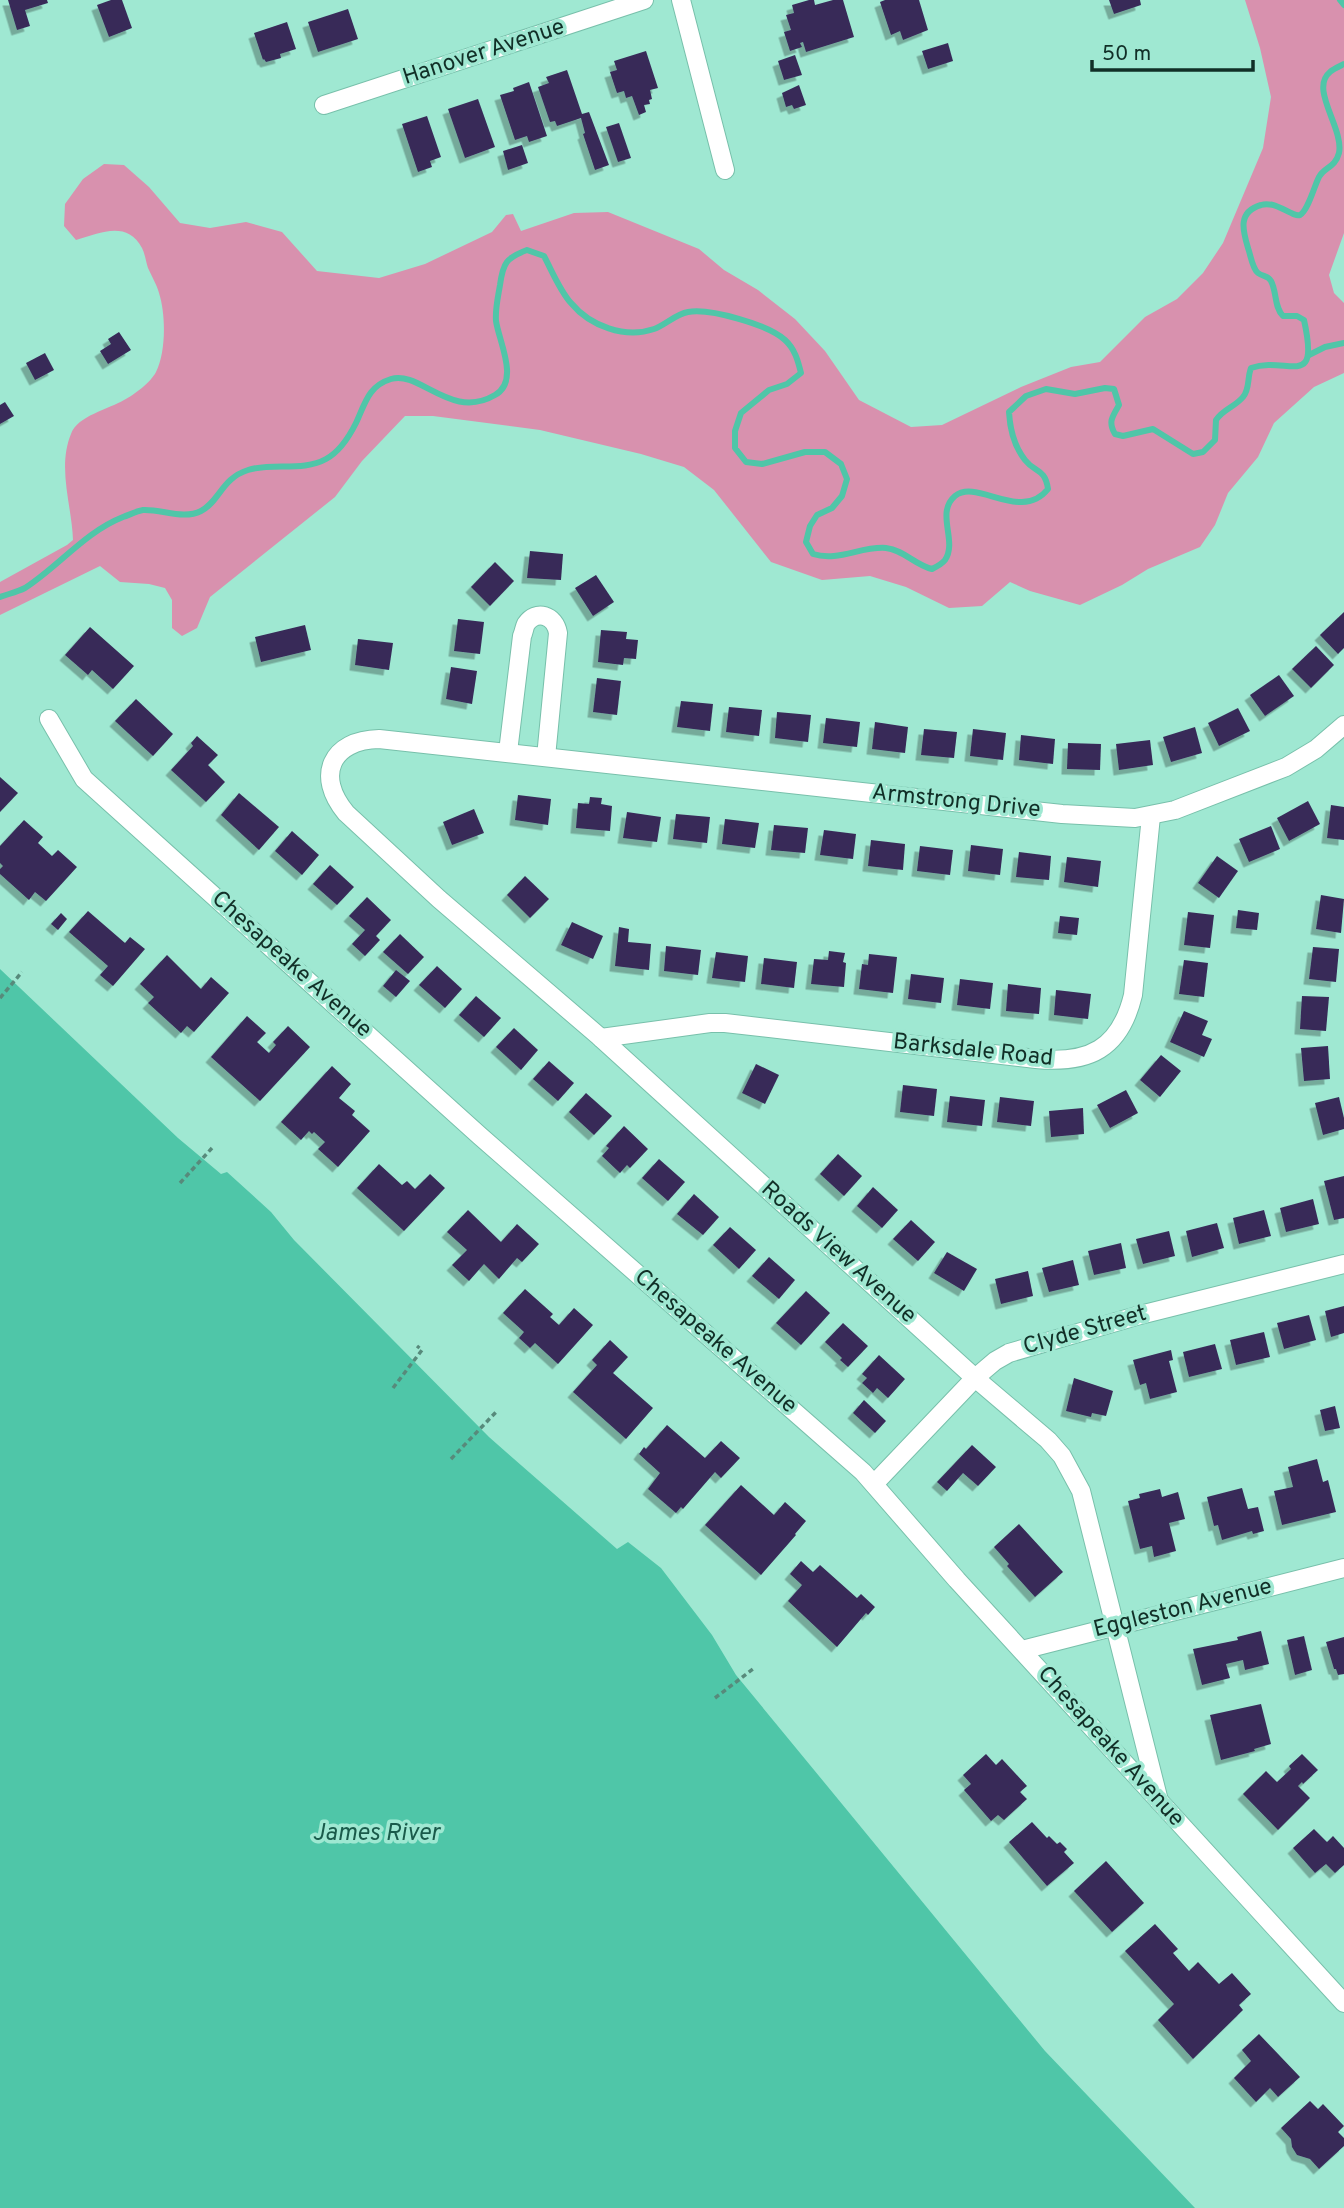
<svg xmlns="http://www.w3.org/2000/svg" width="1344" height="2208" viewBox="0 0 1344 2208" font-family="Overpass,sans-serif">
<defs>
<filter id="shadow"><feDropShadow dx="-5.5" dy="5.5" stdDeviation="0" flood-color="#0004"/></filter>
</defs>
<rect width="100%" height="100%" fill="#9fe8d2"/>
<path fill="#d891ae" d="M1245,0h99v233l-15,42 5,18 10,10v70l-30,14 -40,36 -16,34 -30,36 -13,32 -15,22 -52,22 -26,16 -42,20 -50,-14 -20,-9 -28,24 -33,2 -43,-21 -36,-11 -48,4 -51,-18 -57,-72 -30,-23 -43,-13 -101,-24 -107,-14h-28l-43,45 -27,36 -125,100 -13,31 -15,8 -10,-8v-28l-7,-12 -16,-4 -29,-2 -20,-16 -100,49v-33l67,-37 6,-5c-1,-34 -16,-72 -2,-106 6,-18 38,-25 53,-34 10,-5 27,-18 32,-28 10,-20 10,-57 3,-79 -2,-8 -7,-16 -11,-25 -2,-6 -3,-14 -6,-20 -15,-28 -42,-15 -66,-8l-12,-14 1,-22 18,-25 21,-15 20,1 25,22 31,36 30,5 36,-6 36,10 35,39 62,7 46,-14 67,-32 14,-17 7,-1 8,17 53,-18 34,-1 91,37 25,21 34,20 37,29 30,32 34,49 52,27 31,-2 79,-38 50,-20 29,-5 45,-45 32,-18 26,-26 20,-30 40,-95 8,-51 -11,-49z"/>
<path fill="#4fc6a8" d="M0,969l178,169 43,36 6,-2 44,40 23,28 195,197 128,112 11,-7 33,26 51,67 24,40 309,376 150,157h-1195z"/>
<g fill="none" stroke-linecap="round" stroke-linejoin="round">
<g stroke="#4fc6a8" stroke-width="6">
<path d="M1340,0l4,5"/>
<path d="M1309,355l16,-8 19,-4"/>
<path d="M0,597c8,-3 17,-5 25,-9 34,-22 60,-56 98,-71 6,-2 14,-6 20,-7 19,-1 40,10 58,1 18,-9 21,-33 47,-41 24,-8 55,2 78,-11 13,-7 24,-24 30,-36 9,-19 12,-37 35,-44 29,-9 60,42 104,16 25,-14 4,-53 1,-74 -1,-12 2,-24 4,-36 3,-22 6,-27 27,-35l17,6c8,15 16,35 27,47 19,23 54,36 83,26 11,-4 22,-15 34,-17 22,-4 81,13 97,28 10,9 13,21 16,33l-14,11 -18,6 -28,23 -6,18v17l11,14 16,2 43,-12h20l16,12 6,15 -5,17 -10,12 -15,7 -7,11 -4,16 7,12c25,8 48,-8 73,-6 18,2 29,17 46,21 4,-2 10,-5 13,-9 13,-19 -10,-47 10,-64 22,-18 66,27 93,-7 -3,-21 -13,-16 -23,-29 -11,-14 -15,-30 -16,-48l17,-16 20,-7 29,5 30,-6 9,1 5,16c-7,12 -11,17 -4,29l8,2 30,-7 40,25 10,-2 12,-12 1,-20c7,-11 19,-13 27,-23 7,-8 4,-19 8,-29 37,-13 69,24 53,-48l-7,-4h-14c-9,-9 -6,-24 -12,-35 -3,-6 -8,-4 -13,-8 -6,-5 -7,-17 -10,-25 -5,-17 -11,-36 13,-43 15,-5 32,13 39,10 8,-4 15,-31 19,-38 5,-10 16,-9 20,-24 5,-25 -30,-64 -9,-81 3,-3 10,-6 14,-8"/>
</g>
</g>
<g fill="#372b59" filter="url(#shadow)">
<path d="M8,0h39l1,3 -23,7 5,16 -13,4z"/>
<path d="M111,0h11l10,28 -23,9 -12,-32z"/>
<path d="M809,0h5l1,5 18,-5h10l11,37 -48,15 -3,-10 -3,1 2,4 -12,4 -6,-19 7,-2 -5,-15 8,-2 -2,-8z"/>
<path d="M885,0h34l9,30 -25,10 -3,-9 -9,4 -11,-33z"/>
<path d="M1109,0h31l1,5 -27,9z"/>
<path d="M348,9l10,30 -40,13 -10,-30z"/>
<path d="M287,22l9,27 -16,5 1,4 -15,4 -2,-3 -1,1 -9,-27z"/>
<path d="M948,43l5,18 -25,8 -6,-18z"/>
<path d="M646,51l12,37 -8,2 2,9 -3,1 1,4 -6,1 2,7 -7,3 -7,-19 -6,2 -2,-7 -7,2 -7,-21 7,-2 -3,-9z"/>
<path d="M795,55l7,20 -18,5 -6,-19z"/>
<path d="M567,70l15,44 7,-2 20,53 -14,5 -12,-36 2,-1 -4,-15 -24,8 -2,-5 -5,1 -12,-35 11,-4 -3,-6z"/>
<path d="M529,82l18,54 -18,6 -2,-6 -12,4 -15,-45 14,-4 -1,-3z"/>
<path d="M799,85l7,20 -12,4 -2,-4 -6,2 -4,-14z"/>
<path d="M478,99l17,48 -30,11 -17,-49z"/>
<path d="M427,116l14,41 -11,4 2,6 -14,5 -16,-48z"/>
<path d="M619,123l12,35 -13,4 -12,-35z"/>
<path d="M522,145l6,18 -20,7 -5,-19z"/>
<path d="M119,332l12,18 -23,14 -8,-13 11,-7 -3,-5z"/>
<path d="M45,353l9,17 -19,10 -9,-17z"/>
<path d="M5,402l9,14 -14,8v-19z"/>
<path d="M530,551l33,3 -2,26 -34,-2z"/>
<path d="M495,562l19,19 -24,25 -19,-19z"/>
<path d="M596,575l18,27 -21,14 -18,-28z"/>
<path d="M1344,612v36l-6,6 -18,-19z"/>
<path d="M458,619l26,3 -4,32 -26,-3z"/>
<path d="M305,625l6,25 -50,12 -6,-25z"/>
<path d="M90,627l44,39 -21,23 -21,-19 -4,5 -23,-20z"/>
<path d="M601,630l26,2 -1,7 12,1 -2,19 -12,-1 -1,7 -25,-3z"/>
<path d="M358,639l35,4 -4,27 -34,-5z"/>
<path d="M1316,646l18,19 -23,23 -19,-19z"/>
<path d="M451,667l26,4 -5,33 -26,-5z"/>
<path d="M1279,675l15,21 -29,20 -15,-21z"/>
<path d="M597,678l24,3 -4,34 -24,-3z"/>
<path d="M136,699l37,35 -20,22 -38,-35z"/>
<path d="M681,701l32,3 -3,27 -33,-4z"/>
<path d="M729,707l33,3 -3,26 -33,-4z"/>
<path d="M1238,708l12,23 -31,15 -11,-23z"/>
<path d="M777,712l34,3 -3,27 -33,-4z"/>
<path d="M826,718l34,4 -3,25 -34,-4z"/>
<path d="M875,722l33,5 -3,26 -33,-4z"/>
<path d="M1195,727l7,26 -31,9 -8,-25z"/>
<path d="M924,729l33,3 -3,26 -33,-3z"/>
<path d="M973,729l33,4 -3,27 -33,-4z"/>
<path d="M1021,735l34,4 -2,25 -34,-4z"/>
<path d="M197,736l21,19 -10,10 17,17 -19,20 -35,-32 22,-24 -2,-3z"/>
<path d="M1150,740l3,25 -34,5 -3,-26z"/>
<path d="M1068,743l33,1 -1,26 -33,-1z"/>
<path d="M0,777l18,16 -18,19z"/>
<path d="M239,793l40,34 -20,23 -38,-35z"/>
<path d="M518,795l33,4 -3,26 -33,-5z"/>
<path d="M590,797l12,1 -1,6 11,2 -2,25 -34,-3 2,-25 11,1z"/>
<path d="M1308,801l12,23 -31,17 -12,-23z"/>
<path d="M1331,805l13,2v33l-17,-2z"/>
<path d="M474,809l10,24 -32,12 -9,-23z"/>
<path d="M627,812l34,5 -4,25 -34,-4z"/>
<path d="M676,814l34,3 -3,26 -34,-4z"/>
<path d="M725,819l34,4 -4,25 -33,-4z"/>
<path d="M24,820l19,17 -5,6 14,13 6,-6 19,17 -31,34 -11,-9 -6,8 -29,-26v-5l3,-3 -3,-3v-17z"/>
<path d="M774,825l34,3 -3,25 -34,-3z"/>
<path d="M1271,826l9,23 -31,13 -10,-23z"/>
<path d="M824,830l32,4 -3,25 -33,-4z"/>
<path d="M292,831l27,24 -17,20 -27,-24z"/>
<path d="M871,840l34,4 -2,26 -35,-4z"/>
<path d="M971,845l32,4 -3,26 -32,-4z"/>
<path d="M920,846l33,4 -3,25 -33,-4z"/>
<path d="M1019,852l32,4 -2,24 -33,-3z"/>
<path d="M1217,856l21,15 -19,27 -21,-15z"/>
<path d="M1067,857l34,4 -3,26 -34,-5z"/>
<path d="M330,865l24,22 -17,18 -24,-21z"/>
<path d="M525,876l24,23 -19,19 -23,-23z"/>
<path d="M1321,895l23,4 -3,34 -25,-4z"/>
<path d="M367,897l24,23 -15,16 4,4 -15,16 -13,-12 13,-14 -16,-14z"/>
<path d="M1238,910l21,3 -2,17 -21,-2z"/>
<path d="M88,911l37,32 5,-6 15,12 -32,37 -13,-11 8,-9 -39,-34z"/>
<path d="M1188,912l26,3 -4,33 -26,-3z"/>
<path d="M61,913l6,6 -9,11 -7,-6z"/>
<path d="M1060,916l19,2 -2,17 -19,-2z"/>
<path d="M572,922l31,14 -10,23 -32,-14z"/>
<path d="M619,927l10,2 -1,13 23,2 -2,26 -34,-4z"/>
<path d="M400,934l24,23 -16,17 -25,-22z"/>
<path d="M666,946l35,4 -3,25 -34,-4z"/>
<path d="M1313,947l26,2 -3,33 -27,-3z"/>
<path d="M829,951l16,2 -2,9 3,1 -2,24 -33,-3 3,-25 14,1z"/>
<path d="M716,952l32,4 -3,26 -33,-4z"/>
<path d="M869,954l28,3 -4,36 -34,-4 3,-25 6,1z"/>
<path d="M167,955l34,34 10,-12 18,16 -35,39 -7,-6 -6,7 -33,-30 6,-6 -14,-13z"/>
<path d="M764,958l33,4 -3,26 -33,-4z"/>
<path d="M1184,960l24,3 -4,34 -25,-3z"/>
<path d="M437,966l25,23 -17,19 -26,-23z"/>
<path d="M396,970l14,11 -14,16 -13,-11z"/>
<path d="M911,974l33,4 -3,25 -33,-4z"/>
<path d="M960,979l33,4 -3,26 -33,-4z"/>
<path d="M1008,984l33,4 -2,26 -33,-3z"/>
<path d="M1056,990l35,4 -3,25 -34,-4z"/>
<path d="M476,996l25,22 -17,19 -25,-22z"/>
<path d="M1302,996l27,1 -3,34 -26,-2z"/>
<path d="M1184,1011l24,10 -6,14 10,4 -8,18 -34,-15z"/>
<path d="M247,1016l19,17 -9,9 12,11 7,-8 -3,-3 15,-16 22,21 -50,54 -49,-44z"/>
<path d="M514,1028l24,22 -17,20 -25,-23z"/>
<path d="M1328,1046l2,33 -26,2 -3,-33z"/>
<path d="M1161,1055l20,16 -21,26 -20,-17z"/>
<path d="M549,1061l25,22 -16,18 -25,-22z"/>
<path d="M756,1064l23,11 -14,29 -23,-11z"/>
<path d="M332,1066l19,18 -12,14 16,13 -3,4 18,16 -32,36 -20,-18 7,-7 -11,-10 -2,2 -3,-3 -8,9 -20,-18z"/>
<path d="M903,1085l34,4 -3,27 -34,-4z"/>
<path d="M1126,1090l12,23 -28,15 -13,-23z"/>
<path d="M586,1093l26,23 -18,19 -25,-23z"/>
<path d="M950,1096l35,4 -3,26 -35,-4z"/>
<path d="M1000,1097l34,4 -3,25 -34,-4z"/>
<path d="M1339,1097l5,21v11l-21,6 -8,-32z"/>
<path d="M1083,1108l1,26 -33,3 -2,-26z"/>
<path d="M624,1126l24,23 -18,19 -3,-3 -7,8 -18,-17 7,-8 -3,-2z"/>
<path d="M838,1154l24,22 -18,20 -24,-22z"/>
<path d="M659,1159l26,23 -17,19 -26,-23z"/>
<path d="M379,1164l23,21 5,-4 8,8 15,-15 15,14 -41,43 -47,-43z"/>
<path d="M1344,1176v42l-10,2 -10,-39z"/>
<path d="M873,1187l25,23 -16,18 -25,-22z"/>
<path d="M694,1194l25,23 -16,18 -26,-21z"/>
<path d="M1313,1199l6,25 -33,8 -6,-24z"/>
<path d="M468,1210l33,32 16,-18 22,20 -17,18 -5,-4 -18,21 -15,-15 -15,17 -17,-16 15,-15 -20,-18z"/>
<path d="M1264,1210l7,26 -32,8 -6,-26z"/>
<path d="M911,1220l24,22 -17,19 -25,-22z"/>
<path d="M1217,1223l7,25 -32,9 -6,-26z"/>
<path d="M730,1227l26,23 -17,19 -26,-24z"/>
<path d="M1169,1231l6,25 -32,8 -7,-25z"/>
<path d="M1121,1243l5,25 -32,7 -6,-24z"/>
<path d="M947,1252l30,17 -13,22 -30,-18z"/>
<path d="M769,1257l26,23 -16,19 -27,-23z"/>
<path d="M1073,1260l6,25 -30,7 -7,-24z"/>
<path d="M1028,1271l5,25 -32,8 -6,-25z"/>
<path d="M525,1289l28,25 -3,3 9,8 15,-17 19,17 -35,39 -23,-21 -5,5 -11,-10 5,-6 -21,-19z"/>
<path d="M806,1291l24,22 -29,32 -25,-22z"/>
<path d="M1344,1306v27l-13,4 -6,-26z"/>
<path d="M1309,1315l7,25 -32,9 -7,-26z"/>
<path d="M843,1323l25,23 -20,21 -8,-7 2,-2 -17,-16z"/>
<path d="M1264,1332l6,25 -34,8 -6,-25z"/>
<path d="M610,1340l18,17 -15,16 40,35 -27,31 -53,-47 24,-27 -5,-5z"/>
<path d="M1215,1344l7,25 -33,8 -6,-25z"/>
<path d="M1171,1350l2,10 -4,1 8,31 -27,7 -4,-16 -6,2 -7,-25z"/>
<path d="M879,1355l26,24 -17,19 -11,-10 -4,5 -11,-10 5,-5 -5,-4z"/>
<path d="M1074,1378l39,13 -7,25 -14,-3 -1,4 -25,-6z"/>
<path d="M864,1400l22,21 -11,12 -22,-20z"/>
<path d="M1335,1406l5,22 -15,3 -5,-21z"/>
<path d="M667,1425l38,33 16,-17 19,17 -19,20 -6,-6 -32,37 -2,-2 -5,6 -28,-24 12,-16 -21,-19 5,-7 2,2z"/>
<path d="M972,1445l24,22 -18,19 -15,-13 -16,18 -10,-9z"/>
<path d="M1317,1459l6,23 5,-2 8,32 -54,13 -8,-34 19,-4 -5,-20z"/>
<path d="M741,1485l33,30 11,-13 21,19 -11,13 1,1 -35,40 -56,-50z"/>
<path d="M1242,1488l6,21 10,-2 6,24 -11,3 -1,-3 -30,9 -4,-15 -4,1 -7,-29z"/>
<path d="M1160,1489l2,8 16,-5 7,27 -16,4 7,28 -22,6 -2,-11 -12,3 -12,-48 12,-3 -1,-4z"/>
<path d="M1019,1524l44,48 -28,25 -28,-31 2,-2 -15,-17z"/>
<path d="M801,1561l12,11 7,-7 37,33 4,-4 14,13 -7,8 -2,-2 -29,34 -49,-46 14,-16 -12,-11z"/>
<path d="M1261,1631l8,33 -24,6 -2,-10 -17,4 4,14 -28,7 -9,-36 45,-9 -1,-3z"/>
<path d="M1304,1636l8,34 -17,5 -8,-35z"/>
<path d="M1344,1637v37l-6,1 -2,-6h-2l-8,-27z"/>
<path d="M1261,1704l10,40 -17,5 1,2 -34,9 -11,-45z"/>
<path d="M986,1754l10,11 6,-6 25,27 -7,6 7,7 -23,21 -6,-5 -7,6 -27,-31 7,-6 -8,-9z"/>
<path d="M1302,1754l16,16 -15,14 -1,-2 -4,4 12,12 -32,32 -35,-36 23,-23 11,11 14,-13 -2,-3z"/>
<path d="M1032,1822l15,16 2,-2 8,8 3,-2 7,7 -3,3 10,11 -27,23 -38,-44z"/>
<path d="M1314,1829l13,13 6,-6 11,12v17l-9,8 -9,-9 -11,9 -22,-25z"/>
<path d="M1106,1861l38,42 -32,29 -38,-41z"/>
<path d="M1155,1924l23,25 -5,4 16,18 9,-9 21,22 13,-11 19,21 -12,11 4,5 -50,49 -35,-39 16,-16 -49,-53z"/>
<path d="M1259,2034l41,43 -22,20 -8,-9 -14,14 -22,-24 17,-17 -9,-11z"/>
<path d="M1310,2101l8,8 5,-5 21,22 -6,6 6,6v8l-25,23 -9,-10 -13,-4 -5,-8 -1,-8 -10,-11z"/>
</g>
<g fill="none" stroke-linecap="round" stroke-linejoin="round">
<g stroke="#78c0ab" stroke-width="20">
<g id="street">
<path d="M681,0l44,170"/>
<path d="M324,105l320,-105"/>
<path d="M49,719l35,60 396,357 383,336 94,108 387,423"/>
<path d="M508,752l14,-116c2,-4 2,-8 4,-12 10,-15 29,-9 32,9l-12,124"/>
<path d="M601,1038l109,-15h15l311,36c53,5 84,-10 97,-64l18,-179"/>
<path d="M874,1484l101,-106 20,-17 14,-8 131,-38 204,-51"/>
<path d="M1022,1650l322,-82"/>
<path d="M1159,1801l-78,-310 -19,-35 -14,-16 -73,-62 -374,-340 -162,-139 -93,-86c-31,-37 -15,-73 33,-74l683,75 73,4 40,-8 111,-43 30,-18 28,-24"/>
</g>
</g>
<g stroke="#578a7b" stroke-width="3.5" stroke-dasharray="5 3.5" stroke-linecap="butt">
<path d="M0,998l22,-26"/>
<path d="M180,1183l32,-35"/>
<path d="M393,1388l29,-38 -5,-4"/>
<path d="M451,1459l47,-49"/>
<path d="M715,1698l38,-29"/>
</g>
<use href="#street" stroke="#fff" stroke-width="18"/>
</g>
<g text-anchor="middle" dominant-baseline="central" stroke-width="7" stroke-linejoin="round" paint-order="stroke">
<g font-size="23" fill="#112f27" stroke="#9fe8d2">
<text transform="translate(484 53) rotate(-18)">Hanover Avenue</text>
<text transform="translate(956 802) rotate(6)">Armstrong Drive</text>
<text transform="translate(291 965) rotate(42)">Chesapeake Avenue</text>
<text transform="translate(973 1051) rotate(6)">Barksdale Road</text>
<text transform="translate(838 1253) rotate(42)">Roads View Avenue</text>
<text transform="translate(1085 1331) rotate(-16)">Clyde Street</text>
<text transform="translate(715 1342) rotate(41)">Chesapeake Avenue</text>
<text transform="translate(1183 1609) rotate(-14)">Eggleston Avenue</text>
<text transform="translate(1110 1747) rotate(48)">Chesapeake Avenue</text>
</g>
<g font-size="24" font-style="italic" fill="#1a5b4b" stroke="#9fe8d2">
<text x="376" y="1834">James River</text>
</g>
</g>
<path d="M1092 60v10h161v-10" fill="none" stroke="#112f27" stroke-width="3.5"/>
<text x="1102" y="60" font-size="21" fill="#112f27" stroke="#9fe8d2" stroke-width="5" paint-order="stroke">50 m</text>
</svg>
